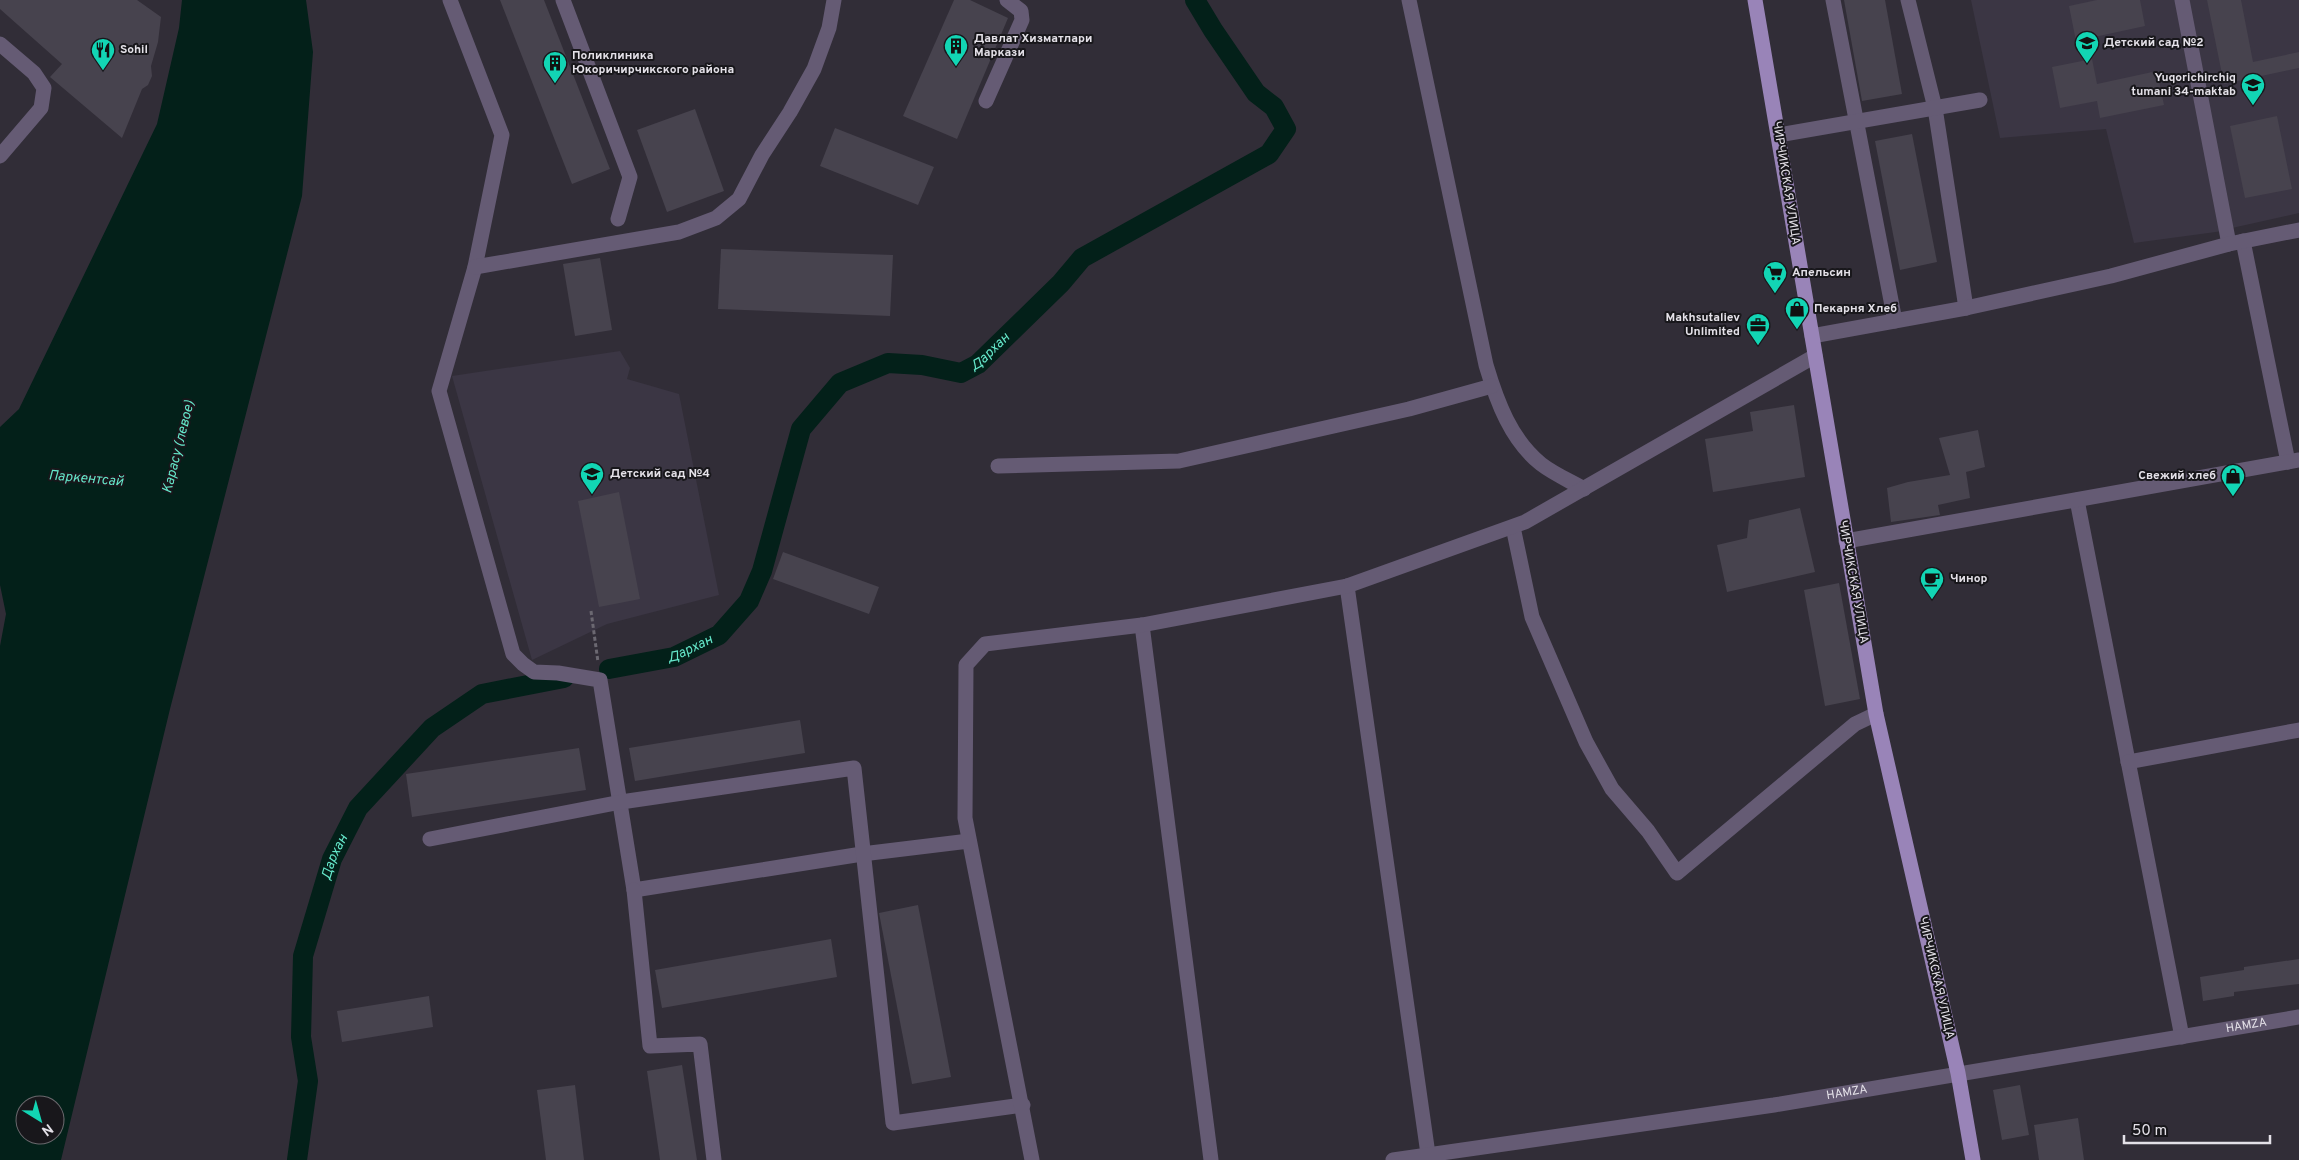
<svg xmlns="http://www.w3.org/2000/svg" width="2299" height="1160" viewBox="0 0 2299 1160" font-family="Overpass,sans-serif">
<rect width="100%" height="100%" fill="#312d37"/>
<g fill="#3b3644">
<path d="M1971,0h206l46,231 -89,12 -28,-114 -106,9z"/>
<path d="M2184,0h115v213l-67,15z"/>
<path d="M620,351l10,17 -3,11 52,15 40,201 -112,29 -75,36 -80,-284z"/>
</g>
<path fill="#032019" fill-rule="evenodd" d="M182,0h124l7,52 -11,144 -132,513 -109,451h-61v-514l6,-32 -6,-29v-158l19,-18 138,-285 22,-96zM25,1105h30v30h-30z"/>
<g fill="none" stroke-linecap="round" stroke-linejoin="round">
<g stroke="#032019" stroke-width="20">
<path id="s1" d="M609,669l65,-12 45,-22 30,-34 13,-30 39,-142 39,-46 48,-20 34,2 39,8 17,-9 83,-81 21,-25 187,-104 17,-25 -12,-22 -18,-14 -43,-63 -18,-30"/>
<path id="s2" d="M297,1160l11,-79 -7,-44 2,-81 29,-97 26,-51 74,-80 50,-34 82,-16"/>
</g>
</g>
<g fill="#47434e">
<path d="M0,0h137l24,17 -3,25 -7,24 1,10 -4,9 -6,4 -20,49 -72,-61 12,-13 -62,-55z"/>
<path d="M500,0h44l66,169 -38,15z"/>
<path d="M954,0h16l38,18 -51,121 -54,-23z"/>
<path d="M1844,0h41l17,94 -40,7z"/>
<path d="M2097,0h43l5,26 -69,15 -7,-35z"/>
<path d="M2207,0h34l12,62 46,-10v16l-75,16z"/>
<path d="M2092,59l5,25 60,-13 7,34 -64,13 -3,-17 -37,7 -8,-41z"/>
<path d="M695,109l29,82 -57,21 -30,-82z"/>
<path d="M2277,116l15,73 -47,9 -15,-72z"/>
<path d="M835,128l99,39 -16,38 -98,-39z"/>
<path d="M1912,134l25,128 -37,8 -25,-129z"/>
<path d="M721,249l172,6 -3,61 -172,-7z"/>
<path d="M600,258l12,72 -37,6 -12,-72z"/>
<path d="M1794,405l11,72 -92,15 -8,-53 48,-8 -3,-19z"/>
<path d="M1978,430l7,37 -19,5 4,26 -32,7 2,10 -49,7 -4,-34 21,-6 42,-7 -11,-37z"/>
<path d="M619,492l21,107 -41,8 -21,-106z"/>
<path d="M1800,508l15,64 -88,20 -10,-47 30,-7 2,-18z"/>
<path d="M783,552l96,35 -10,27 -96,-35z"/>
<path d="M1839,583l21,116 -35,7 -21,-116z"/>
<path d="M800,720l5,33 -170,28 -6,-33z"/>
<path d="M579,748l7,42 -174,27 -6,-43z"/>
<path d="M918,905l33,172 -39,7 -33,-171z"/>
<path d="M831,939l6,38 -175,31 -7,-38z"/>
<path d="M2299,959v25l-65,8v4l-31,5 -3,-24 44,-7v-3z"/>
<path d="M429,996l4,31 -91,15 -5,-31z"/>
<path d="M682,1065l15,95h-37l-13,-89z"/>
<path d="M575,1085l9,75h-38l-9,-70z"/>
<path d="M2020,1085l9,50 -27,5 -9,-50z"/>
<path d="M2078,1118l6,42h-45l-5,-35z"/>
</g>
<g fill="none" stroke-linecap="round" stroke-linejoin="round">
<path stroke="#6b6871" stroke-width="3" stroke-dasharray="4 2.5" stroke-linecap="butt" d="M591,611l7,51"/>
<g stroke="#655b74" stroke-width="15">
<path d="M450,0l52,135 -27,132 -36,124 74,263 10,10 11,8 24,1 42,7 34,210 228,-36 107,-13"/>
<path d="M563,0l67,177 -12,42"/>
<path d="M1409,0l77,365c11,37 25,75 55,99 13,10 29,17 43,25"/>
<path d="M1833,0l62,321"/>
<path d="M1908,0l27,108 31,200"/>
<path d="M2182,0l47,244"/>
<path d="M0,44l34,29 10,15 -3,20 -41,48"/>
<path d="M986,101l36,-81 -1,-9 -14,-11"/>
<path d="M1778,135l202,-35"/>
<path d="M2243,241l45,221"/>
<path d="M475,267l204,-35 37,-14 23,-19 23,-44 28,-43 24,-43 15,-41 5,-28"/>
<path d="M1812,336l154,-28 145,-32 118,-32 70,-14"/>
<path d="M998,466l181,-5 230,-52 83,-23"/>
<path d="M2077,500l105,537"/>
<path d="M1513,527l19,90 54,125 26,47 36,42 29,42 178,-149 21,-10"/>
<path d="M1846,541l453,-81"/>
<path d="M1347,586l81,568"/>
<path d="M1142,625l69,535"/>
<path d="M2128,762l171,-32"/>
<path d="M430,839l191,-37 233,-34 39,355 130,-18"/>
<path d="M634,890l16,156 50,-2 14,116"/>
<path d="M1032,1160l-67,-342 1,-153 19,-21 157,-19 205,-39 178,-64 290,-166"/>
<path id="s3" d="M1393,1160l381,-55 525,-88"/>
</g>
<path stroke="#9984b8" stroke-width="15" d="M1755,0l121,714 82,359 15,87"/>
</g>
<defs>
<g id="school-pin" transform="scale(1.25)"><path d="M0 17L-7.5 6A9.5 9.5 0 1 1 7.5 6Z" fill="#12d5b4" stroke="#18171b"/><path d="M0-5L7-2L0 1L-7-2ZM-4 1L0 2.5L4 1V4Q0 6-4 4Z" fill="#111"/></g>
<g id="building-pin" transform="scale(1.25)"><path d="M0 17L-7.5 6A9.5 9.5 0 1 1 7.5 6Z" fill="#12d5b4" stroke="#18171b"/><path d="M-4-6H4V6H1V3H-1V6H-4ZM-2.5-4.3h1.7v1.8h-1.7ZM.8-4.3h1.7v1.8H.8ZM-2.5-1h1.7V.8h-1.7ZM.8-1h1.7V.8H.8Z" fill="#111"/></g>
<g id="restaurant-pin" transform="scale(1.25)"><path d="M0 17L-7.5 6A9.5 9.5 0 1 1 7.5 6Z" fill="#12d5b4" stroke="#18171b"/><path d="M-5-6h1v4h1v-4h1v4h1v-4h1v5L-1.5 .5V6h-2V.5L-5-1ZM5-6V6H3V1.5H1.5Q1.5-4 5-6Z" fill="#111"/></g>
<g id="supermarket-pin" transform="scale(1.25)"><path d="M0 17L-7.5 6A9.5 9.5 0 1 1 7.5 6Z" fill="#12d5b4" stroke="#18171b"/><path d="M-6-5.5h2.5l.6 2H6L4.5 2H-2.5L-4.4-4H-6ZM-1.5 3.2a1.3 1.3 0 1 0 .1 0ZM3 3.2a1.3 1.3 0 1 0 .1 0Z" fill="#111"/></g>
<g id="shop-pin" transform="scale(1.25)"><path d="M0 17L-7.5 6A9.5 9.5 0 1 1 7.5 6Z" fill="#12d5b4" stroke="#18171b"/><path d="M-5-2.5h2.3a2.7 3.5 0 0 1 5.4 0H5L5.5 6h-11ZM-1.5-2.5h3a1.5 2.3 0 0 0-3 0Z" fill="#111"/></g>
<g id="office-pin" transform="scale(1.25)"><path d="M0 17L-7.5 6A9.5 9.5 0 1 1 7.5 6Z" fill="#12d5b4" stroke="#18171b"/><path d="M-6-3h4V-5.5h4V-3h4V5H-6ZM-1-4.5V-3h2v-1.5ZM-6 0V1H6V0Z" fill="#111"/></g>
<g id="cafe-pin" transform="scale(1.25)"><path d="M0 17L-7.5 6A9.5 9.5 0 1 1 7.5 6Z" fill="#12d5b4" stroke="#18171b"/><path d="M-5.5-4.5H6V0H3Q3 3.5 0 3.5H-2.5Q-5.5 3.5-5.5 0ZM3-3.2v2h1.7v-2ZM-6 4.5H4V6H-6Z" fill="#111"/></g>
</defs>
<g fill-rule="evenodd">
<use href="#school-pin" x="2087" y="43"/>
<use href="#building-pin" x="956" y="46"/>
<use href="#restaurant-pin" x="103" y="50"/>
<use href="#building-pin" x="555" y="63"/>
<use href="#school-pin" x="2253" y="85"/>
<use href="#supermarket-pin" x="1775" y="273"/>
<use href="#shop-pin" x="1797" y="309"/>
<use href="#office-pin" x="1758" y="325"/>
<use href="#school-pin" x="592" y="474"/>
<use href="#shop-pin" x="2233" y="476"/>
<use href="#cafe-pin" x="1932" y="579"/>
</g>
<g text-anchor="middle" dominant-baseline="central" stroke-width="4" stroke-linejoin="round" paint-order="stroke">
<g font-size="12" font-weight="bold" fill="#e4e1e8" stroke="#18171b" text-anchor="start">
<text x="974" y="39">Давлат Хизматлари<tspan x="974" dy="14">Маркази</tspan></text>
<text x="2104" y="43">Детский сад №2</text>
<text x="120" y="50">Sohil</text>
<text x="572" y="56">Поликлиника<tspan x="572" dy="14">Юкоричирчикского района</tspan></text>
<text x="2236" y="78" text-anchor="end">Yuqorichirchiq<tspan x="2236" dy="14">tumani 34-maktab</tspan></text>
<text x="1792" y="273">Апельсин</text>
<text x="1814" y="309">Пекарня Хлеб</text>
<text x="1740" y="318" text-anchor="end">Makhsutaliev<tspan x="1740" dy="14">Unlimited</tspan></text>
<text x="610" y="474">Детский сад №4</text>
<text x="2216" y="476" text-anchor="end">Свежий хлеб</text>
<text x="1950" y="579">Чинор</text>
</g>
<g font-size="12" fill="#e4e1e8" stroke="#18171b">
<text transform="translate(1786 183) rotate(81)">ЧИРЧИКСКАЯ УЛИЦА</text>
<text transform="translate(1853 582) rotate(80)">ЧИРЧИКСКАЯ УЛИЦА</text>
<text transform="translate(1936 978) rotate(77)">ЧИРЧИКСКАЯ УЛИЦА</text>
<text stroke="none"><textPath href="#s3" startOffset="864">HAMZA</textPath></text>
<text stroke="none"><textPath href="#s3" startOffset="459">HAMZA</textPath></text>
</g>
<g font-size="14" font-style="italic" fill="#65e7ca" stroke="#18171b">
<text stroke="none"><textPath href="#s1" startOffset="564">Дархан</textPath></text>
<text transform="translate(179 447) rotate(-76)">Карасу (левое)</text>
<text transform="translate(86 479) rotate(5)">Паркентсай</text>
<text stroke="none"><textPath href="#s1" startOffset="84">Дархан</textPath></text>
<text stroke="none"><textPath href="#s2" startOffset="309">Дархан</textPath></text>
</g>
</g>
<g transform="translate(40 1120) rotate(143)"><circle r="24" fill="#18171b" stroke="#6a686d"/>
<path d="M0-4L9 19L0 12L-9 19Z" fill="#12d5b4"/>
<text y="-8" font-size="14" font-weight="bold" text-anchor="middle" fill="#e4e1e8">N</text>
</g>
<path d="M2124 1135v8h146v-8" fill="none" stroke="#e4e1e8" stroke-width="2.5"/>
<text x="2132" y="1135" font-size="15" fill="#e4e1e8" stroke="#18171b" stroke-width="4" paint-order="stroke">50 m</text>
</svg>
